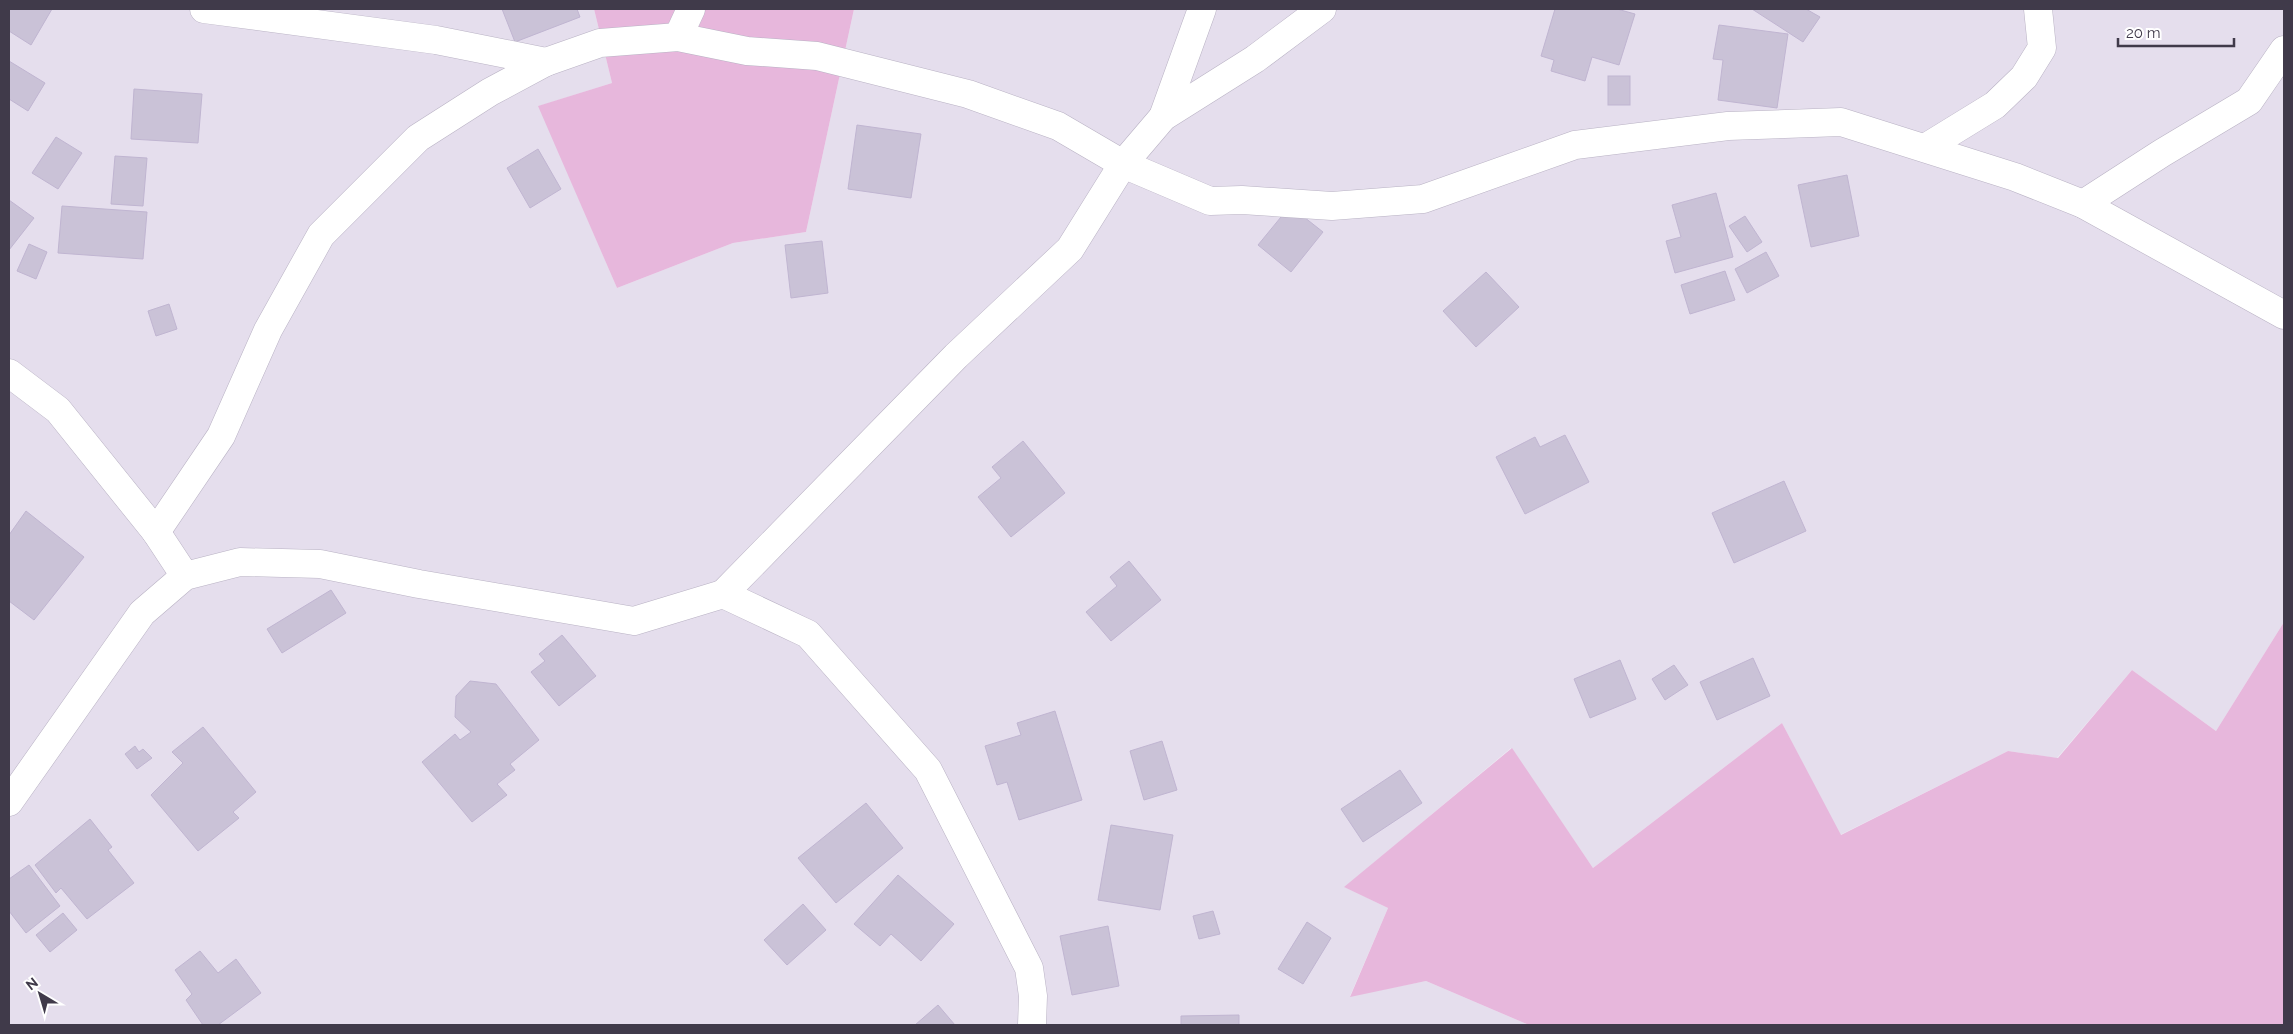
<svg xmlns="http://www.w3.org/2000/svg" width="2293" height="1034" viewBox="0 0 2293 1034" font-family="Raleway,sans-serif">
<rect width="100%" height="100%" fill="#f0ecf5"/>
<path fill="#e5deed" d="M9,9h585l18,74 -73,23 78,182 116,-45 73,-11 48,-223h1430v613l-68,109 -84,-61 -75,88 -49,-7 -168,84 -58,-112 -189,145 -82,-120 -166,139 43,21 -38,88 76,-15 103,44h-1520z"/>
<g fill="#e7b7dc">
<path d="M594,9h260l-48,223 -73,11 -116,45 -79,-182 74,-23z"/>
<path d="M2284,622v403h-755l-103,-44 -76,16 38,-89 -44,-21 168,-139 81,120 189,-145 59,112 167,-84 50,7 74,-88 84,61z"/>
</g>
<g fill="#cac2d7" stroke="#c0b5d1">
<path d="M9,9h43l-21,36 -22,-14z"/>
<path d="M502,9h75l3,8 -65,25z"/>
<path d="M1555,9h62l18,5 -16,51 -27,-8 -7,24 -34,-10 3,-11 -13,-4z"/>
<path d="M1752,9h54l14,8 -17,25z"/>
<path d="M1719,25l69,9 -11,74 -59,-8 5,-40 -10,-1z"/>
<path d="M9,61l36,22 -17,28 -19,-12z"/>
<rect x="1608" y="76" width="22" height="29"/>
<path d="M134,89l68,5 -4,49 -67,-4z"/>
<path d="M857,125l64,9 -10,64 -63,-9z"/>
<path d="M56,137l26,16 -24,36 -26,-16z"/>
<path d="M538,149l23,40 -31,19 -23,-40z"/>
<path d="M115,156l32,2 -4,48 -32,-2z"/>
<path d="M1847,175l12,61 -48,11 -13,-62z"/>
<path d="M1716,193l17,64 -58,16 -9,-32 15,-4 -9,-32z"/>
<path d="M9,200l25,18 -25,32z"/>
<path d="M62,206l85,6 -4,47 -85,-6z"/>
<path d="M1290,206l33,26 -32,40 -33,-27z"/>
<path d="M1745,216l17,26 -15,10 -18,-26z"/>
<path d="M822,241l6,52 -37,5 -6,-53z"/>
<path d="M29,244l18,8 -11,27 -19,-8z"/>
<path d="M1766,252l13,24 -32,17 -12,-24z"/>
<path d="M1725,271l10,29 -45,14 -9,-29z"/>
<path d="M1486,272l33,35 -43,40 -33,-36z"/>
<path d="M169,304l8,25 -21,7 -8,-25z"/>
<path d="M1565,435l24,47 -64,32 -29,-57 39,-20 5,10z"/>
<path d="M1023,441l42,52 -54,44 -33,-40 23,-19 -9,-11z"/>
<path d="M1784,481l22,50 -72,32 -22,-50z"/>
<path d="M26,511l58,46 -50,63 -25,-19v-66z"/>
<path d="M1129,561l32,39 -50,41 -25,-29 31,-26 -7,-9z"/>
<path d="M331,590l15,23 -64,40 -15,-24z"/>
<path d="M562,635l34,41 -37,30 -28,-34 14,-11 -6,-7z"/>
<path d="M1753,658l17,38 -53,24 -17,-38z"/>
<path d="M1620,660l16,39 -46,19 -16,-39z"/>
<path d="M1674,665l14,20 -23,15 -13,-21z"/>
<path d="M470,681l26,3 43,56 -29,24 5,6 -18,14 10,11 -35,27 -50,-60 33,-28 5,6 11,-8 -16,-15 1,-21z"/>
<path d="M1055,711l27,89 -63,20 -12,-38 -10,3 -12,-39 36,-11 -4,-12z"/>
<path d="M203,727l53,65 -23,20 6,6 -41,33 -47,-56 32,-32 -11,-11z"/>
<path d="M1162,741l15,49 -33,10 -14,-49z"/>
<path d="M135,746l4,6 4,-3 9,9 -15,11 -12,-15z"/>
<path d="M1400,770l22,33 -59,39 -22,-33z"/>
<path d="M866,803l37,45 -67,55 -38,-45z"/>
<path d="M90,819l22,28 -4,3 26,33 -47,36 -26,-31 -5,5 -21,-28z"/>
<path d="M1111,825l62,10 -13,75 -62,-10z"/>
<path d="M29,865l31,41 -34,27 -17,-22v-32z"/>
<path d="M898,875l56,49 -33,37 -30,-27 -11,12 -26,-22z"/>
<path d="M803,904l23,26 -39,35 -23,-25z"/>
<path d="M1213,911l7,23 -21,5 -6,-23z"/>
<path d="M63,913l14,17 -27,22 -14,-17z"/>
<path d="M1307,922l24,16 -28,46 -25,-15z"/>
<path d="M1108,926l11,60 -47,9 -12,-59z"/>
<path d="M200,951l18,22 18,-14 25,34 -43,32h-15l-17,-25 6,-6 -17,-24z"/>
<path d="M938,1005l17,20h-40z"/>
<path d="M1239,1015v10h-58v-9z"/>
</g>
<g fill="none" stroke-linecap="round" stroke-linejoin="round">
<g stroke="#b9b2c4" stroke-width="29">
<g id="street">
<path d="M204,9l232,31 110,22"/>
<path d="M678,37l13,-28"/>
<path d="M1163,117l39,-108"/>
<path d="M1925,148l70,-43 29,-28 18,-29 -4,-39"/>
<path d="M2083,204l79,-51 87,-52 35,-51"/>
<path d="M9,373l49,37 98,122 29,44"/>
<path d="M156,532l65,-96 47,-106 53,-95 97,-97 72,-46 56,-30 54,-19 78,-6 69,14 70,5 151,38 90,32 65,38 87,37 32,-1 90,6 91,-7 152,-54 153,-19 113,-4 174,55 68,27 201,111"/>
<path d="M723,594l233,-238 114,-107 53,-85 40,-47 92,-58 67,-50"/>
<path d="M9,802l133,-189 43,-37 55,-14 80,2 99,20 215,37 89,-27 85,40 120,136 101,198 4,28 -1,29"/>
</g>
</g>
<use href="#street" stroke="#fff" stroke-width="28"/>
</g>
<rect width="2293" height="1034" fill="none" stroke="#403a4a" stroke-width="20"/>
<g transform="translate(40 994) rotate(322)" stroke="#ffffff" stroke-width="4" paint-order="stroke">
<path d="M0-4L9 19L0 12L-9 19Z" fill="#403a4a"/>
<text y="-8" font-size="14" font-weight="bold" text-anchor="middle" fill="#403a4a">N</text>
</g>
<path d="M2118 38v8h116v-8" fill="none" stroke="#403a4a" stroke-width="2.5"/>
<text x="2126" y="38" font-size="15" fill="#403a4a" stroke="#ffffff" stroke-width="4" paint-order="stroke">20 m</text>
</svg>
